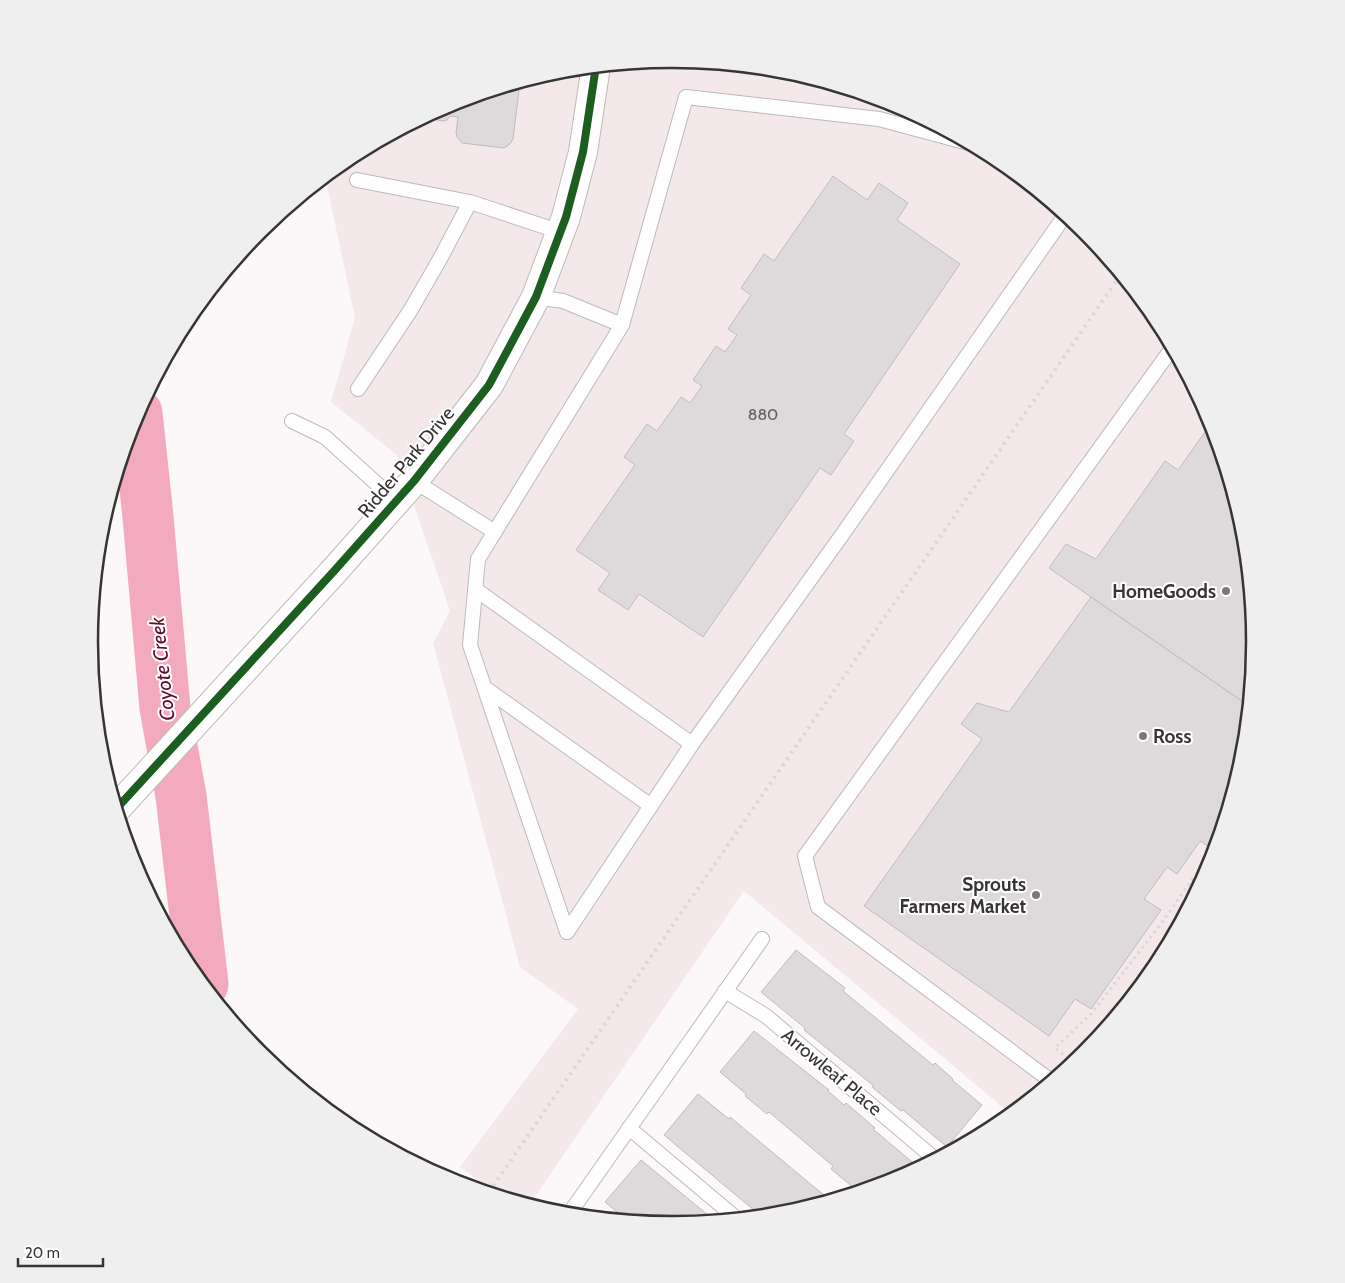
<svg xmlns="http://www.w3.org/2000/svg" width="1345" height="1283" viewBox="0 0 1345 1283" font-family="Cabin,sans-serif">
<rect width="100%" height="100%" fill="#fcf7f8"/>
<path fill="#f4e8ea" d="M673,59l113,11 110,33 100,54 89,73 72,88 54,101 33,109 11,114 -11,113 -33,110 -54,100 -73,89 -73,60 -267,-223 -214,313 -31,-9 -39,-28 118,-158 -58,-42 -87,-324 17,-32 -53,-156 -66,-53 24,-84 -30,-142 24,-19 101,-54 109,-33z"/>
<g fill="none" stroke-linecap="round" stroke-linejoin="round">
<path stroke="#f4aabe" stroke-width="51" d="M137,413l11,104 17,191 16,88 22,188"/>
</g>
<g fill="#dedadb" stroke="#c0bcbd">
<path d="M520,82l-7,57 -3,5 -6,4 -42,-5 -5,-6 -1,-4 2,-16 -8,-1 -3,4 -4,1 -16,-3 -2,-2 25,-13z"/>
<path d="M413,122l-2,9 -5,4h-15z"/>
<path d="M833,176l34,24 12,-17 29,20 -11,17 63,44 -116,170 10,7 -23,34 -11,-7 -117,169 -64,-43 -11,16 -30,-20 12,-17 -34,-23 59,-85 -11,-8 23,-33 10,7 24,-34 9,6 12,-17 -9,-6 23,-34 9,6 12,-17 -9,-6 23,-34 -10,-7 23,-34 10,7z"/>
<path d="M1212,422l32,106 11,114 -6,64 -200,-138 17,-24 30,15 69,-98 13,9z"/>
<path d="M1091,597l158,109 -5,49 -21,70 -15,21 -8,-5 -23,33 -10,-7 -23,32 17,11 -70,99 -16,-10 -26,37 -185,-130 118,-167 -21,-15 16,-21 32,9z"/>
<path d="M796,950l49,38 -2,3 90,74 2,-2 18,16 -1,1 30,25 -35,42 -44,-37 -2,1 -29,-24 2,-1 -70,-56 1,-2 -44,-36z"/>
<path d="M754,1031l75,59 -1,1 16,14 2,-2 29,25 -2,1 45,38 -1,1 -22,12 -35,11 -3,-3 -2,1 -24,-20 2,-3 -64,-54 -2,2 -22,-18 1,-2 -26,-22z"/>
<path d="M698,1094l31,25 1,-2 95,79 -1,2 3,3 -41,12 -25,3 -97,-81z"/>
<path d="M641,1160l73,60 -42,4 -45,-4 -22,-18z"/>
</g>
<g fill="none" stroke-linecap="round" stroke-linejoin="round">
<g stroke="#bdbaba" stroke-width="16">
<g id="lane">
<path d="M357,180l113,22"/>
<path d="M536,297l27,4 59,24 -144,234 -8,86 97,287"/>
<path d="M622,325l64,-228 193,22 93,25"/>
<path d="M358,389l52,-78 30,-52 30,-57 91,30"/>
<path d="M292,421l33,16 71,64"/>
<path d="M414,481l81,51"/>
<path d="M475,589l217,155"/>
<path d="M485,688l166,118"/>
<path d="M567,932l125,-188 150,-209 224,-321"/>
<path d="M725,991l41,25 169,143"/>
<path d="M1051,1081l-233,-174 -13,-51 368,-509"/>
<path d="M629,1128l107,90"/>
<path d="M569,1214l193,-275"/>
</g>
</g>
<g stroke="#bdbaba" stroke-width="30">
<path id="secondary" d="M117,808l218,-238 79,-89 75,-96 47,-88 30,-80 17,-65 13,-86"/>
</g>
<path stroke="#dad9d9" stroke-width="3" stroke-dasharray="2.5 4" stroke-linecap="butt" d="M1073,1063l-18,-15 36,-34 72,-93 54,-77"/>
<use href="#lane" stroke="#fffefe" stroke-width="14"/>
<use href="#secondary" stroke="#fffefe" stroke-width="28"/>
<path stroke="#d8d8d8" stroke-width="4" stroke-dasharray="2.5 5" stroke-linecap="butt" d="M489,1192l632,-918"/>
<g stroke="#fff" stroke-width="11">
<path id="cycleway" d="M117,808l218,-238 79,-89 75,-96 47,-88 30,-80 17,-65 13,-86"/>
</g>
<use href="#cycleway" stroke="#1b5e20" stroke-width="8"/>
</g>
<g fill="#7c7879" stroke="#fff" stroke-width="2">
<circle cx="1226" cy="591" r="5"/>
<circle cx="1143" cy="736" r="5"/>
<circle cx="1036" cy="895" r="5"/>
</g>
<g text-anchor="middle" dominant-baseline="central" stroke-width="4" stroke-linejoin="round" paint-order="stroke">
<g font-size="16" fill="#615e5e">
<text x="763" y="414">880</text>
</g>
<g font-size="19" fill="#373434" stroke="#fff">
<text transform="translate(406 462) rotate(-50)">Ridder Park Drive</text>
<text transform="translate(832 1072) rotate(40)">Arrowleaf Place</text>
</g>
<g font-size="19" font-weight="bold" fill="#373434" stroke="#fff" text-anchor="end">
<text x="1216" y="591">HomeGoods</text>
<text x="1153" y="736" text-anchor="start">Ross</text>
<text x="1026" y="884">Sprouts<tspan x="1026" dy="22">Farmers Market</tspan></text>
</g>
<g font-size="20" font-style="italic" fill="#660830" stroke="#fff">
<text transform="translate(162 669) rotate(-96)">Coyote Creek</text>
</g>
</g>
<path d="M0 0H1345V1283H0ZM98 642a574 574 0 1 1 1148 0a574 574 0 1 1-1148 0Z" fill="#efefef" fill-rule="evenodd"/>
<path fill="none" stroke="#373434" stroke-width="2.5" d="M98 642a574 574 0 1 1 1148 0a574 574 0 1 1-1148 0Z"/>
<path d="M18 1258v8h85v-8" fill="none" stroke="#373434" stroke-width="2.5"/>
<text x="25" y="1258" font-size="15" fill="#373434" stroke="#ffffff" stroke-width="4" paint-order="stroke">20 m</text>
</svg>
